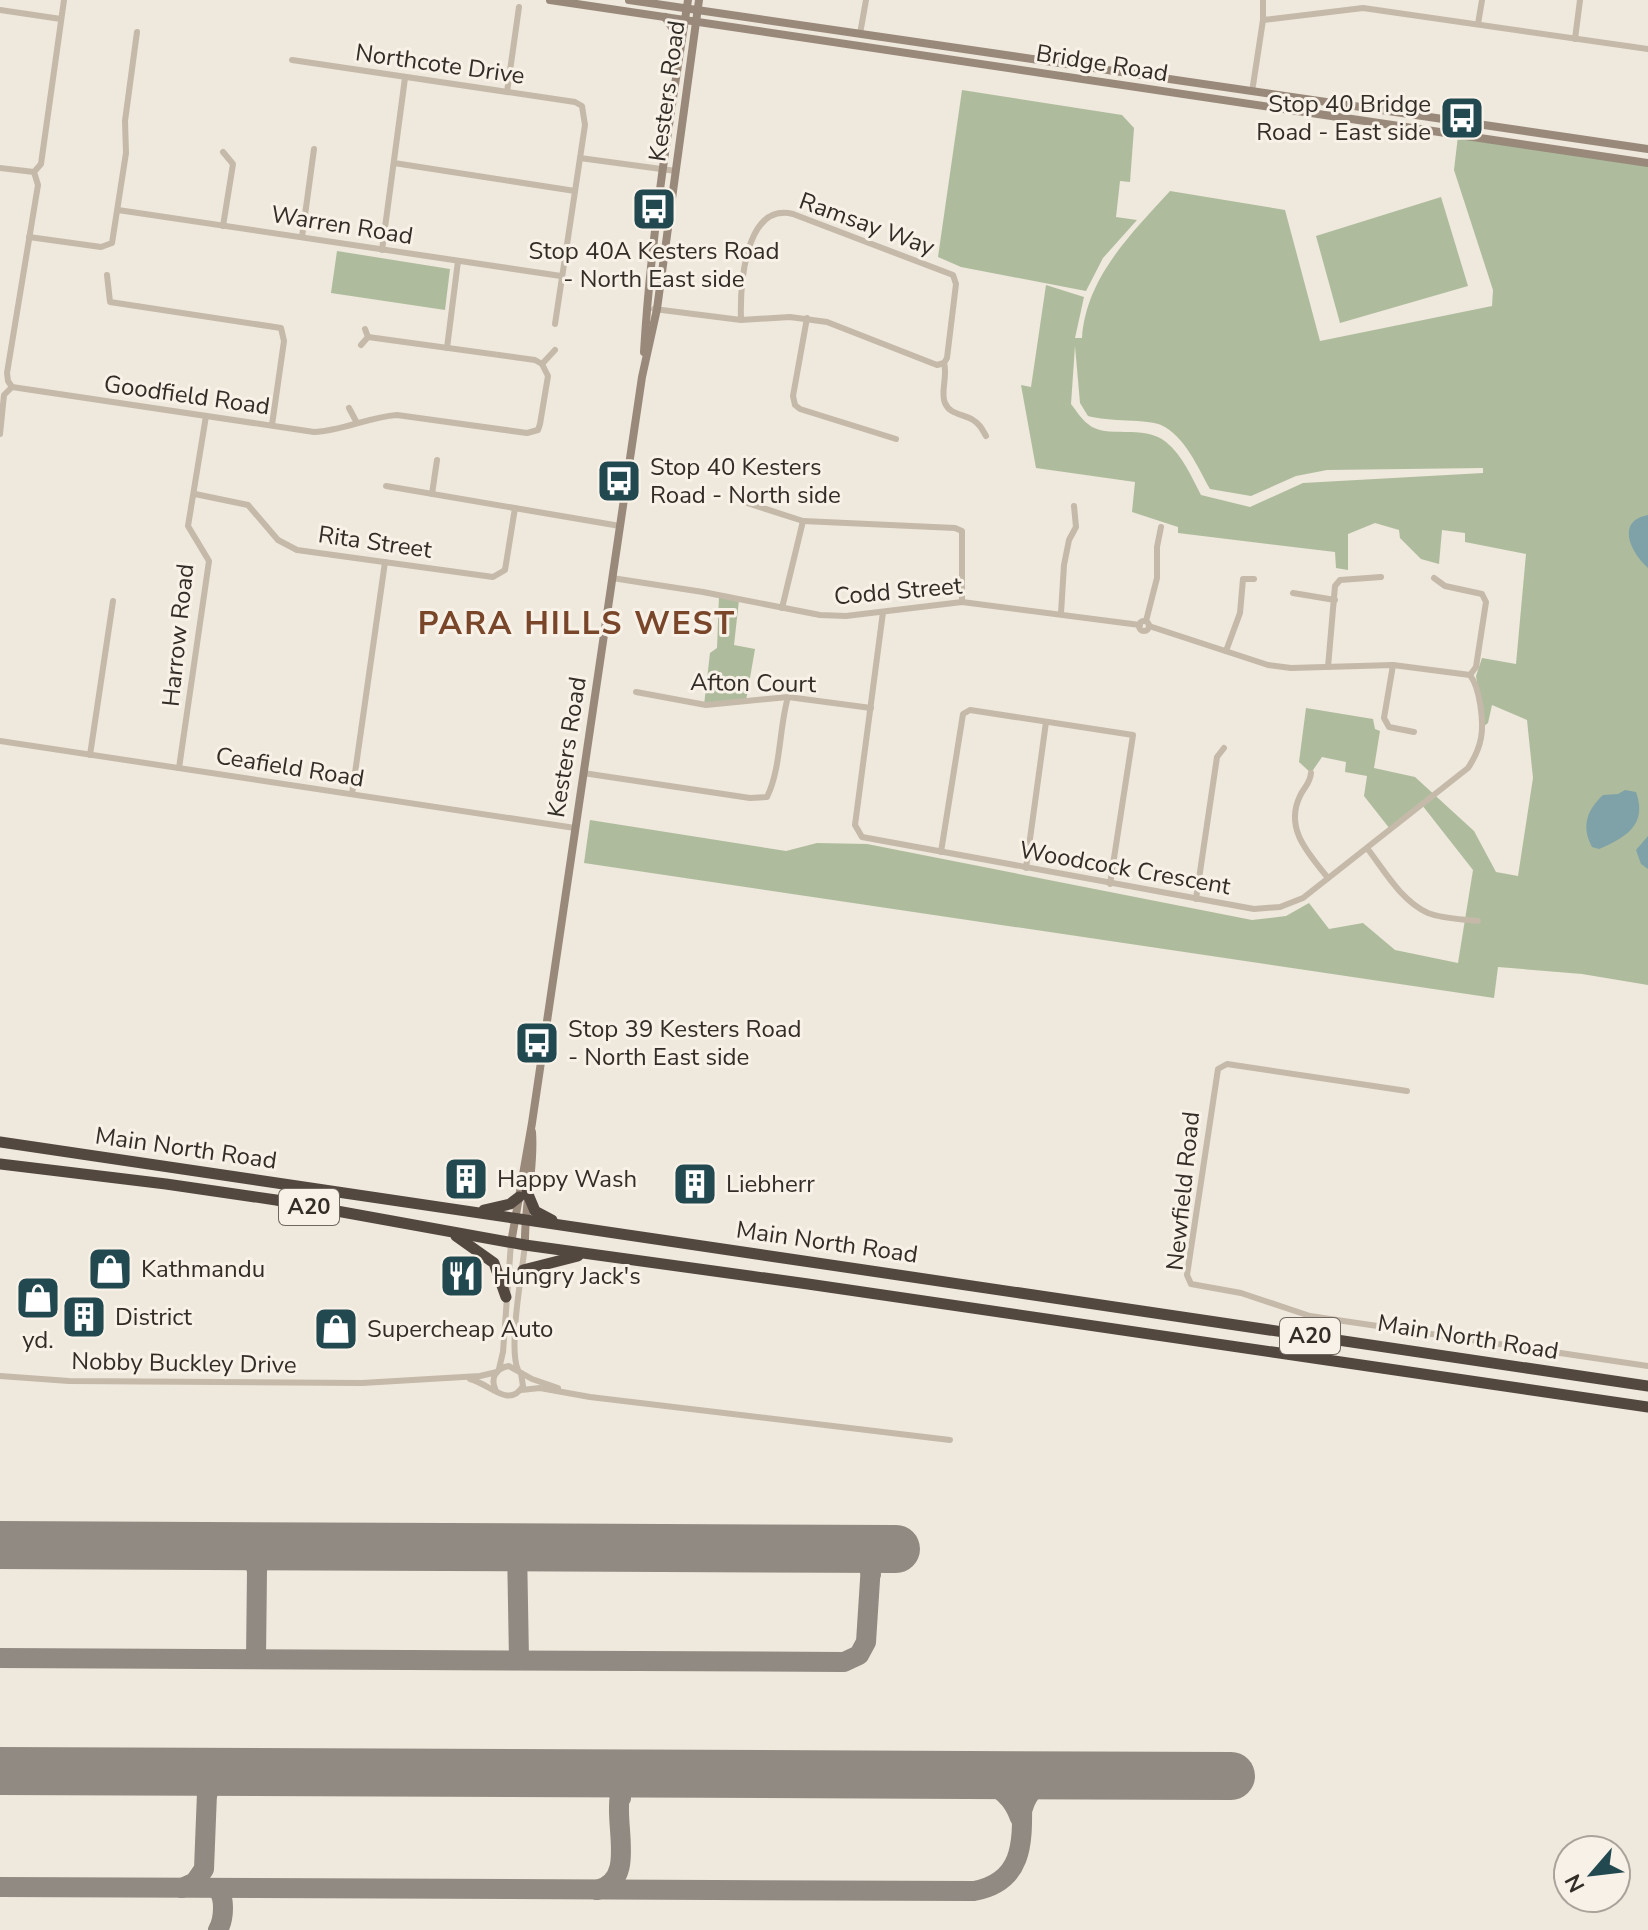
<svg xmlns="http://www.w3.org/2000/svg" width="1648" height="1930" viewBox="0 0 1648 1930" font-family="'Nunito Sans',sans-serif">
<rect width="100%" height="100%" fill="#efe8dc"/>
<g fill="#aebc9d" fill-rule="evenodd">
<path d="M962,90l160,25 12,13 -4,54 -10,-1 -4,36 21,3 -34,38 -17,33 -125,-24 -23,-10z"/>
<path d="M1458,136l190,27v822l-66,-11 -84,-7 -4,31 -910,-135 6,-43 196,31 31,-8 50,1 385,76 34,-4 23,-13 20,26 34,-6 32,27 63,13 15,-93 -51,-65 -32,24 -26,-33 3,-20 -22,-4 1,-10 -24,-5 -11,16 -12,-11 7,-54 67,11 2,10 5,2 -6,37 41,9 59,54 22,41 22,4 15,-98 -6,-58 -35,-15 -4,18 -4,3 -8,-50 6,-18 34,6 10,-110 -61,-12v-9l-23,-3 -3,34 -18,-5 -21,-21 -1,-8 -24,-7 -27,11v36l-12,-2 -1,-16 -157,-19v-6l-46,-15 3,-30 -99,-14 -15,-83 10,2 15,-102 38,12 -9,41h7c4,-61 50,-105 88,-147l115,19 35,131 172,-35 1,-16 -39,-120zM1075,346l5,57 8,13c20,6 61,3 73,9 24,11 37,43 49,64l41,7 45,-20 31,-6 156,-2v5l-180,10 -53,24 -49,-12c-10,-19 -18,-39 -35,-53 -23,-19 -60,-2 -78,-18 -7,-5 -12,-14 -17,-20z"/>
<path d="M1441,197l27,89 -128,37 -24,-87z"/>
<path d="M337,251l113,18 -5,41 -114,-17z"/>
<path d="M719,596l20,4 -5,45 21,4 -9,52 -42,4 6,-52 7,-5z"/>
</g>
<g fill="#7ea2a8">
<path d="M1648,515v53c-17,-15 -33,-47 0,-53z"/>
<path d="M1625,790l11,2c12,33 -11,46 -37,57l-7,-2c-11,-21 -5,-37 11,-52l15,-1z"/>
<path d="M1648,836v33l-7,-5 -5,-14z"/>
</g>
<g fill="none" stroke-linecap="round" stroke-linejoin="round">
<g stroke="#918a82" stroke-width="20">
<path d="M201,1546c24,1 48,-2 56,24"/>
<path d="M517,1547l2,113"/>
<path d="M801,1548c26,1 63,-6 70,26"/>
<path d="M0,1658l844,4 15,-7 7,-13 6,-93"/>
<path d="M256,1659l1,-89c5,-28 33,-23 55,-24"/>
<path d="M111,1772l79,1c10,3 15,9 17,20l-3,76 -9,13 -13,6"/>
<path d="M524,1773l77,3 14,9 6,13"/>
<path d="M905,1775c43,1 98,-7 115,43"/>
<path d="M207,1795l5,-12 13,-9 79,-2"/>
<path d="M1023,1808c12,-44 69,-32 105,-32"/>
<path d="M0,1887l974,4c53,-10 48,-54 48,-97"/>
<path d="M216,1888c10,8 8,31 2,42"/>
<path d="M597,1890c51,-12 -1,-98 37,-113 15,-7 63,-3 81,-3"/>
</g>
<g stroke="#918a82" stroke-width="48">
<path d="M0,1545l896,4"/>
<path d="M0,1771l1231,5"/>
</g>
<g stroke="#c5b9a9" stroke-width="6">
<path d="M0,10l61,9"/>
<path d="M1263,20l100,-12 285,41"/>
<path d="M1478,24l4,-24"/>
<path d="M860,34l6,-34"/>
<path d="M1575,39l5,-39"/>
<path d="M292,60l283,42 7,4 3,19 -30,199"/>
<path d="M507,92l12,-85"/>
<path d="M1252,92l11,-72v-20"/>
<path d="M223,152l10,12 -10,62"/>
<path d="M580,158l96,13"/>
<path d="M394,163l181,28"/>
<path d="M0,168l34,4"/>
<path d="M118,210l443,66"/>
<path d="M29,237l72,10 11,-4 14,-90 -1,-32 12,-89"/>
<path d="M302,237l12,-88"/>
<path d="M382,250l23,-172"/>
<path d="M107,275l3,27 171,26 3,13 -12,84"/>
<path d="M654,309l87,11 49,-3 37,5 110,43 7,-2 3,-5 9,-74 -3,-9 -160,-61c-49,-12 -53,74 -52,106"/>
<path d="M807,318l-14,78 2,9 5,4 96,30"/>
<path d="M368,337l167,23 7,4"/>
<path d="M361,345l7,-8 -3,-8"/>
<path d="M447,348l11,-87"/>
<path d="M944,363c4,13 -4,29 1,40 5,12 19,11 28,17 7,4 9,9 13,16"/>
<path d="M542,364l13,-14"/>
<path d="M12,387l302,45c29,-1 54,-15 83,-17l130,18 11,-3 2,-6 8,-48 -6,-12"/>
<path d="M349,408l8,15"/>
<path d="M0,434l4,-39 8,-8 -4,-6 -1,-8 31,-188 -4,-13 7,-8 23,-164"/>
<path d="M386,486l234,40"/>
<path d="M195,494l53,11 30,35 19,10 196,27 12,-7 10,-62"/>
<path d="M432,494l5,-34"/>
<path d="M741,501l62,20 152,7 7,3v71"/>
<path d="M612,578l91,14 117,23 26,1 116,-14 178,23"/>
<path d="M1434,578l11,8 37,8 4,8 -10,65 -6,8"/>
<path d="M1293,593l42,7"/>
<path d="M782,608l21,-87"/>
<path d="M883,612l-28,213 7,12 392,72 26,-2 23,-9 165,-130c6,-9 11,-19 13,-30 3,-16 -1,-50 -11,-63"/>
<path d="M1061,613l3,-48 5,-25 7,-13 -2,-21"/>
<path d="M1146,621l11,-43v-31l4,-20"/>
<circle cx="1144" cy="626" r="5"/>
<path d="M1149,626l119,39 23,3 102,-3 77,10"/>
<path d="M1226,651l14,-38 3,-34h11"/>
<path d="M1393,665l-9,53 5,9 25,5"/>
<path d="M1328,667l7,-81 5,-6 41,-3"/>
<path d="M636,692l70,13 82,-8 83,11"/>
<path d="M0,741l575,87"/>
<path d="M90,755l23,-154"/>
<path d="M179,768l30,-207 -21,-35 18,-110"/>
<path d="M583,773l167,25 17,-1c14,-28 12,-69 21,-100"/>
<path d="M1311,773c-1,11 -7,14 -11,23 -16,33 9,58 28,82"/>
<path d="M352,794l33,-232"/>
<path d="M1367,848c17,22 34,53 61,65 15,6 34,6 50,8"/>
<path d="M941,852l22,-138 7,-4 163,25 -23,149"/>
<path d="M1026,868l20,-146"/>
<path d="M1196,899l21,-142 7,-9"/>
<path d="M1407,1091l-180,-27 -9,5 -31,206 4,9 50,9 69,23 338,50"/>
<path d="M499,1369l4,-17 8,-109"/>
<path d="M518,1370c-10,-22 4,-97 7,-125"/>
<path d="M0,1376l69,5 293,2 118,-7 17,-4"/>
<path d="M470,1379c20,5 39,30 53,7l-2,-13"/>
<path d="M521,1390l19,-2 50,9 360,43"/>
<path d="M496,1391c-6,-12 -1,-23 13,-25l23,13 26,9"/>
</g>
<g stroke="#99897b" stroke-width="8">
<path d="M550,0l1098,163"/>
<path d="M629,0l1019,149"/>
<path d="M665,17l16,24"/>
<path d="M644,352c7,-118 26,-235 44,-352"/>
<path d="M511,1243l21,-120 110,-746 15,-68 42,-309"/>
<path d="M525,1245c-1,-38 10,-76 7,-113"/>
</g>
<g stroke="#534840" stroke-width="11">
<path d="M0,1142l1648,244"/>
<path d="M0,1164l166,20 110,16 249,45 283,39 840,123"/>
<path d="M527,1192l8,19 17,9"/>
<path d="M484,1210l26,-6 9,-7"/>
<path d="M456,1236l38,27 12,34"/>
<path d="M523,1270l55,-14"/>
</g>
</g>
<defs>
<g id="bus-square" transform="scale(2.3)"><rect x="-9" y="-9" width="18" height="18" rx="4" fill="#224850" stroke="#f7f1e7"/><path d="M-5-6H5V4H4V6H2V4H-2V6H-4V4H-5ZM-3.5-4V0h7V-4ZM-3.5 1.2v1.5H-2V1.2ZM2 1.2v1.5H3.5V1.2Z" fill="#fff"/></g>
<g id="building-square" transform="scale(2.3)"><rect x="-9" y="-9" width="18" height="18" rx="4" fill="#224850" stroke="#f7f1e7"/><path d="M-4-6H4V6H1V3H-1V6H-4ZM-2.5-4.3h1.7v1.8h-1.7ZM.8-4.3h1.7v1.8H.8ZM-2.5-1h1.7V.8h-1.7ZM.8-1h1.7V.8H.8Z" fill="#fff"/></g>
<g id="shop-square" transform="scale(2.3)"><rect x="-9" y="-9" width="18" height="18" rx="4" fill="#224850" stroke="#f7f1e7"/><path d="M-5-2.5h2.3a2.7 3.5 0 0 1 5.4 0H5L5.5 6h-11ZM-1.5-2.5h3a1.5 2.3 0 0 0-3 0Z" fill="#fff"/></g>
<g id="restaurant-square" transform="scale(2.3)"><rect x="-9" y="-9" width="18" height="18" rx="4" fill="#224850" stroke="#f7f1e7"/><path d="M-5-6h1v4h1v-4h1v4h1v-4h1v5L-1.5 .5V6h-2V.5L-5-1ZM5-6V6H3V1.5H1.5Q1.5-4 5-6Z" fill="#fff"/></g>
</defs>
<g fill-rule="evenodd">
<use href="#bus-square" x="1462" y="118"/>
<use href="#bus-square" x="654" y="209"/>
<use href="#bus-square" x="619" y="481"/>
<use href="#bus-square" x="537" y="1043"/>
<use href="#building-square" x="466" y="1179"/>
<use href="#building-square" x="695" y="1184"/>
<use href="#shop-square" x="110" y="1269"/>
<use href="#restaurant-square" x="462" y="1276"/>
<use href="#shop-square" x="38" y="1298"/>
<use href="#building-square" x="84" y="1317"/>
<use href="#shop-square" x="336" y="1329"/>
</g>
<g text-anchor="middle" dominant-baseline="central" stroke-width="6" stroke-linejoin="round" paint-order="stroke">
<g fill="#f7f1e7" stroke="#6e6861" stroke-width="2">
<rect x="279" y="1189" width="60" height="36" rx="6"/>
<rect x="1280" y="1318" width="60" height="36" rx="6"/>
</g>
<g font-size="22" font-weight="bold" fill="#332d28">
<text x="309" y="1207">A20</text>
<text x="1310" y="1336">A20</text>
</g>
<g font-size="24" fill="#332d28" stroke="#f7f1e7">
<text transform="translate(1102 63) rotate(9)">Bridge Road</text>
<text transform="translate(440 64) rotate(8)">Northcote Drive</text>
<text transform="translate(667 91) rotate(-82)">Kesters Road</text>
<text transform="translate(867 224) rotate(20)">Ramsay Way</text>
<text transform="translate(342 225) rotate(9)">Warren Road</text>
<text transform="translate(187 395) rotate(8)">Goodfield Road</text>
<text transform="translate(375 542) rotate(8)">Rita Street</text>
<text transform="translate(898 591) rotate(-5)">Codd Street</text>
<text transform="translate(178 635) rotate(-84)">Harrow Road</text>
<text transform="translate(753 683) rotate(1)">Afton Court</text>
<text transform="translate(567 747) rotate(-81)">Kesters Road</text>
<text transform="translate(290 767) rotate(9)">Ceafield Road</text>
<text transform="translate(1125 868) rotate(10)">Woodcock Crescent</text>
<text transform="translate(186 1148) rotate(8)">Main North Road</text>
<text transform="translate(1183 1191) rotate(-84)">Newfield Road</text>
<text transform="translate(827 1242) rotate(8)">Main North Road</text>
<text transform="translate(1468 1337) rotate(9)">Main North Road</text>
<text transform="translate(184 1363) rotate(1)">Nobby Buckley Drive</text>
</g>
<g font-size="24" fill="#332d28" stroke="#f7f1e7" text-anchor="start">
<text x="1431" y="104" text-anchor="end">Stop 40 Bridge<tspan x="1431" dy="28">Road - East side</tspan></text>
<text x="654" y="251" text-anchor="middle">Stop 40A Kesters Road<tspan x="654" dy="28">- North East side</tspan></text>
<text x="650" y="467">Stop 40 Kesters<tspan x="650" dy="28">Road - North side</tspan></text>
<text x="568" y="1029">Stop 39 Kesters Road<tspan x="568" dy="28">- North East side</tspan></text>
<text x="497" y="1179">Happy Wash</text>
<text x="726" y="1184">Liebherr</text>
<text x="141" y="1269">Kathmandu</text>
<text x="493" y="1276">Hungry Jack's</text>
<text x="115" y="1317">District</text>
<text x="367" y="1329">Supercheap Auto</text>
<text x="38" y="1340" text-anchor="middle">yd.</text>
</g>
<g font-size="32" font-weight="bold" letter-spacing="2" fill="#79462a" stroke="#f7f1e7">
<text x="577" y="623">PARA HILLS WEST</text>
</g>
</g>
<g transform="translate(1592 1874) rotate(242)"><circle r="38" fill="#f7f1e7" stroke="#a9a39b" stroke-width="2"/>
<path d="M0-6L14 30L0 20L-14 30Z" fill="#224850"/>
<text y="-12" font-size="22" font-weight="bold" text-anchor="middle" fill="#332d28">N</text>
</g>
</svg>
